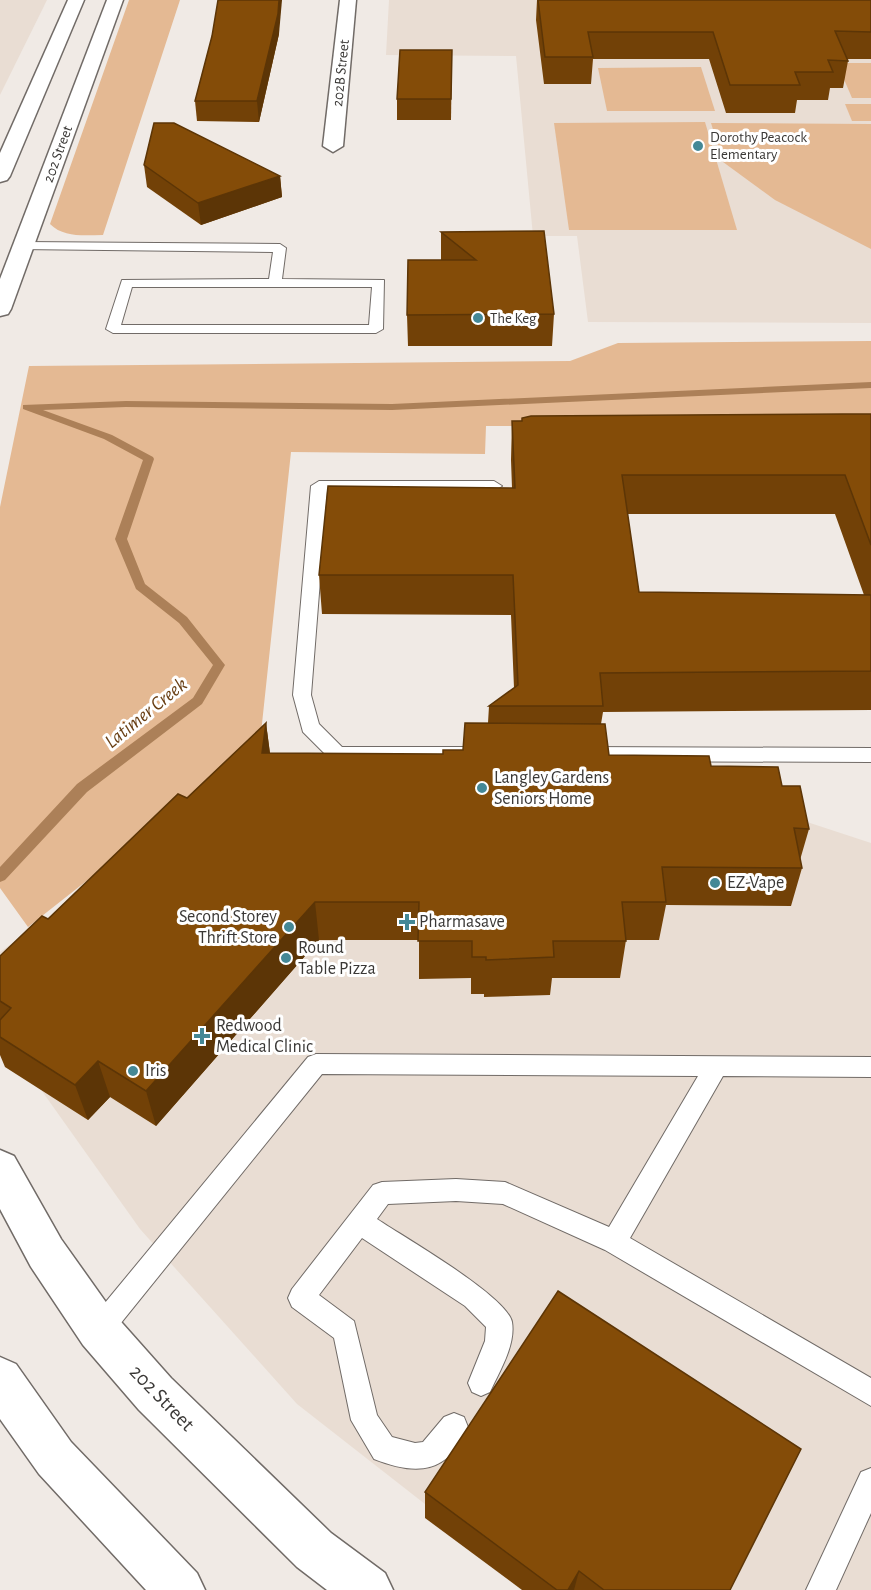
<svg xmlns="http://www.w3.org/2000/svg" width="871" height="1590" viewBox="0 0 871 1590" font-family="'Alegreya Sans',sans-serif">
<rect width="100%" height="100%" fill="#f0eae5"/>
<g fill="#e9ddd3">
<path d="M0,0h47l-47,95z"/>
<path d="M389,0h482v323l-283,-1 -11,-86h-44l-17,-180 -130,-1z"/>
<path d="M246,776l558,45 67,22v747h-336l-238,-186 -157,-175 -140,-197v-80z"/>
</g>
<g fill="#e4b993">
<path d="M129,0h51l-77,235c-19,0 -39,3 -53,-11z"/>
<path d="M837,63h34v35h-19z"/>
<path d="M701,67l14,44h-108l-9,-43z"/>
<path d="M845,104h26v17h-19z"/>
<path d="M705,122l32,108h-168l-15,-107z"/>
<path d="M711,123l160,1v125l-96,-49 -52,-38z"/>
<path d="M871,341v85h-385l-1,28 -194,-2 -33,309 -98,62 -132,104 -28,-39v-381l29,-141 541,-5 48,-18z"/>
</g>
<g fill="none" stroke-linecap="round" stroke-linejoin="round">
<path fill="#ac8058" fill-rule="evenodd" d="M871,382v6l-479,22 -266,-3 -83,3 69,25 41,22 1,2 -27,80 18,45 42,33 38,48 -23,39 -115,88 -82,88 -5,2v-15l77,-83 116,-86 20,-33 -34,-42 -43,-34 -21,-50 28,-79 -39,-21 -81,-30v-4l103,-4 266,3z"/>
<g stroke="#716b67" stroke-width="2">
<g id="lane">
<path d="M24,242l256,2 6,4 -4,31 102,1 -1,49 -7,4h-263l-7,-4 16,-49 147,-1 4,-27 -254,-3 -1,-3zM132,287h240l-3,38h-248z"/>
<path d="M319,481h175l8,5 -8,5h-167l-16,204 8,29 23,23h127l7,2 3,5 -3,5 -139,2 -7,-2 -27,-27 -10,-37 18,-209z"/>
<path d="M583,747l288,1v14l-288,-1 -7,-2 -3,-5 3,-5z"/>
<path d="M316,1054l555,3v20l-148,-1 -93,162 241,140v28l-266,-156 -102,-46 -47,-3 -68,3 -11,15c25,17 130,77 135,103 4,23 -13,50 -22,70l-9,4 -9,-4 -4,-9 17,-42 1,-14 -21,-21 -103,-68 -43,57 35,26 23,94 15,22 23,6 8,-1 21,-25 10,-4 10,4 4,10c-20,47 -51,49 -94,32l-23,-39 -17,-82 -42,-31 -4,-9 4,-9 81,-104 9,-3 74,-3 49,3 104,45 89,-151 -376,-2 -214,265 -9,4 -9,-4 -4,-9 4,-9 218,-264z"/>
<path d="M871,1468v45l-35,77h-30l55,-118z"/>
</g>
</g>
<g stroke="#716b67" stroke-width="3">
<path id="street" d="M340,0h16l-13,146 -10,6 -10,-6z"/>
</g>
<g stroke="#716b67" stroke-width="3">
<g id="secondary">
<path d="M68,0h16l-74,176 -3,4 -7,2v-29z"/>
<path d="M107,0h16l-112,309 -3,5 -8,2v-37z"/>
<path d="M0,1150l14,6 47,83 54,76 56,63 160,155 54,40 8,17h-66l-30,-23 -158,-157 -56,-65 -52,-78 -31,-58z"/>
<path d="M0,1357l16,7 55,78 126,131 8,17h-59l-107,-116 -39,-55z"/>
</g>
</g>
<use href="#lane" fill="#fff" fill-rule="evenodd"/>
<use href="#street" fill="#fff" fill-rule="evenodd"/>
<use href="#secondary" fill="#fff" fill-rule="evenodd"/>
</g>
<g fill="#724107" fill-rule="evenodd">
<path d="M537,0h334v59h-24l1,2 -5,27h-13l-2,12h-31l-2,13h-69l-17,-54h-116l-2,25h-47l-8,-64z"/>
<path d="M279,34l-20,88 -62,-1 -2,-20 17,-65z"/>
<path d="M452,50l-1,70h-54v-21z"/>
<path d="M144,165l136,11 2,21 -81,28 -54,-38z"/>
<path d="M441,232l113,82 -2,32h-144l-1,-31 34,-55z"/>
<path d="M871,414v296l-268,2 -2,12 8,31 102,11 71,20 27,43 -9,31 2,8 -11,38 -125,-1 -7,35h-33l-6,38h-68l-2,17 -66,2v-3h-13v-16l-52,1v-39h-100l-163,186 -46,-29 -22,23 -83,-53 -5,-12v-99l48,-37 139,-121 79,-75 4,30 106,1h67l20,-4 25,-27 1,-17 25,-18 -3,-73 -189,-1 -3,-39 193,-87 -1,-28 1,-39zM627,514h208l29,81 -225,-3z"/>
<path d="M425,1492l305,98h-208l-97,-72z"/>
</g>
<g fill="#5c3506">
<path d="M279,0h3l-3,34 -20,88 -2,-21z"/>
<path d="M280,176l2,21 -81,28 -3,-22z"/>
<path d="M266,723l5,39 -9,-9z"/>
<path d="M315,902l4,38 -163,186 -10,-35z"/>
<path d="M98,1061l12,36 -22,23 -13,-35z"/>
<path d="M579,1571l-5,19h-6z"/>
</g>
<g fill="#844c08" stroke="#5c3506" stroke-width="1.5">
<path d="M218,0h61l-1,14 -21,87h-62l17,-65z"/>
<path d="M538,0h333v32l-36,-1 13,30 -20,-1 5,12h-38l5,13h-70l-17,-53h-125l5,25h-48z"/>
<path d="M400,50h52l-1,49h-54z"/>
<path d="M154,123h20l106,53 -82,27 -54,-38z"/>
<path d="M544,231l10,83 -147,1 1,-55h68l-35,-28z"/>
<path d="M843,414h28v131l-26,-70h-223l17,117 232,3v76l-271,2 3,33h-114l29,-21 -5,-110h-194l9,-89 187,2 -3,-67h10v-3l9,-2z"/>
<path d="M266,723l-4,30 181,1v-4h20l2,-27 140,1 4,31 100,1 2,10 67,1 4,19h18l9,43 -15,-1 8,40 -140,-1 4,35h-44l4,39h-73l1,16 -68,3v-3h-14v-16h-54l1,-39h-104l-169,189 -48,-30 -23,24 -75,-48v-17l11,-12 -11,-7v-45l42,-40 6,3 130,-125 9,4z"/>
<path d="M558,1291l243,158 -71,141h-126l-25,-19 -11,19h-11l-132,-98z"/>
</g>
<g fill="#448896" stroke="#fff" stroke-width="2">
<circle cx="698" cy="146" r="6"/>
<circle cx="478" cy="318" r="6"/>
<circle cx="482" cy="788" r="6"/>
<circle cx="715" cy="883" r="6"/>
<path d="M404 913h6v6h6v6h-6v6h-6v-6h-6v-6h6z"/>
<circle cx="289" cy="927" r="6"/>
<circle cx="286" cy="958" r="6"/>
<path d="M199 1027h6v6h6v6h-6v6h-6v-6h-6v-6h6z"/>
<circle cx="133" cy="1071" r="6"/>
</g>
<g text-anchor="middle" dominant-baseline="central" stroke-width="6" stroke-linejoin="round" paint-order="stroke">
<g font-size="15" fill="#3a3836" stroke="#fff">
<text transform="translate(341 73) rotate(-84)">202B Street</text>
<text transform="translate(58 154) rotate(-70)">202 Street</text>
</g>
<g font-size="15" fill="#3a3836" stroke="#fff" text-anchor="start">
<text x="710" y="137">Dorothy Peacock<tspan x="710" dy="17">Elementary</tspan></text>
<text x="490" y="318">The Keg</text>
</g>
<g font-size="18" fill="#3a3836" stroke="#fff" text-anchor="start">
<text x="494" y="778">Langley Gardens<tspan x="494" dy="21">Seniors Home</tspan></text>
<text x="727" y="883">EZ-Vape</text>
<text x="277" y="917" text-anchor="end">Second Storey<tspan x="277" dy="21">Thrift Store</tspan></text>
<text x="419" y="922">Pharmasave</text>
<text x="298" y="948">Round<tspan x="298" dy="21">Table Pizza</tspan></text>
<text x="216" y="1026">Redwood<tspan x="216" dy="21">Medical Clinic</tspan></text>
<text x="145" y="1071">Iris</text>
</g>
<g font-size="20" font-style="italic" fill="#6a4015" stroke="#fff">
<text transform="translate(146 713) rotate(-39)">Latimer Creek</text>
</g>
<g font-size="21" fill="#3a3836" stroke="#fff">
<text transform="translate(162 1398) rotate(46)">202 Street</text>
</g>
</g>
</svg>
